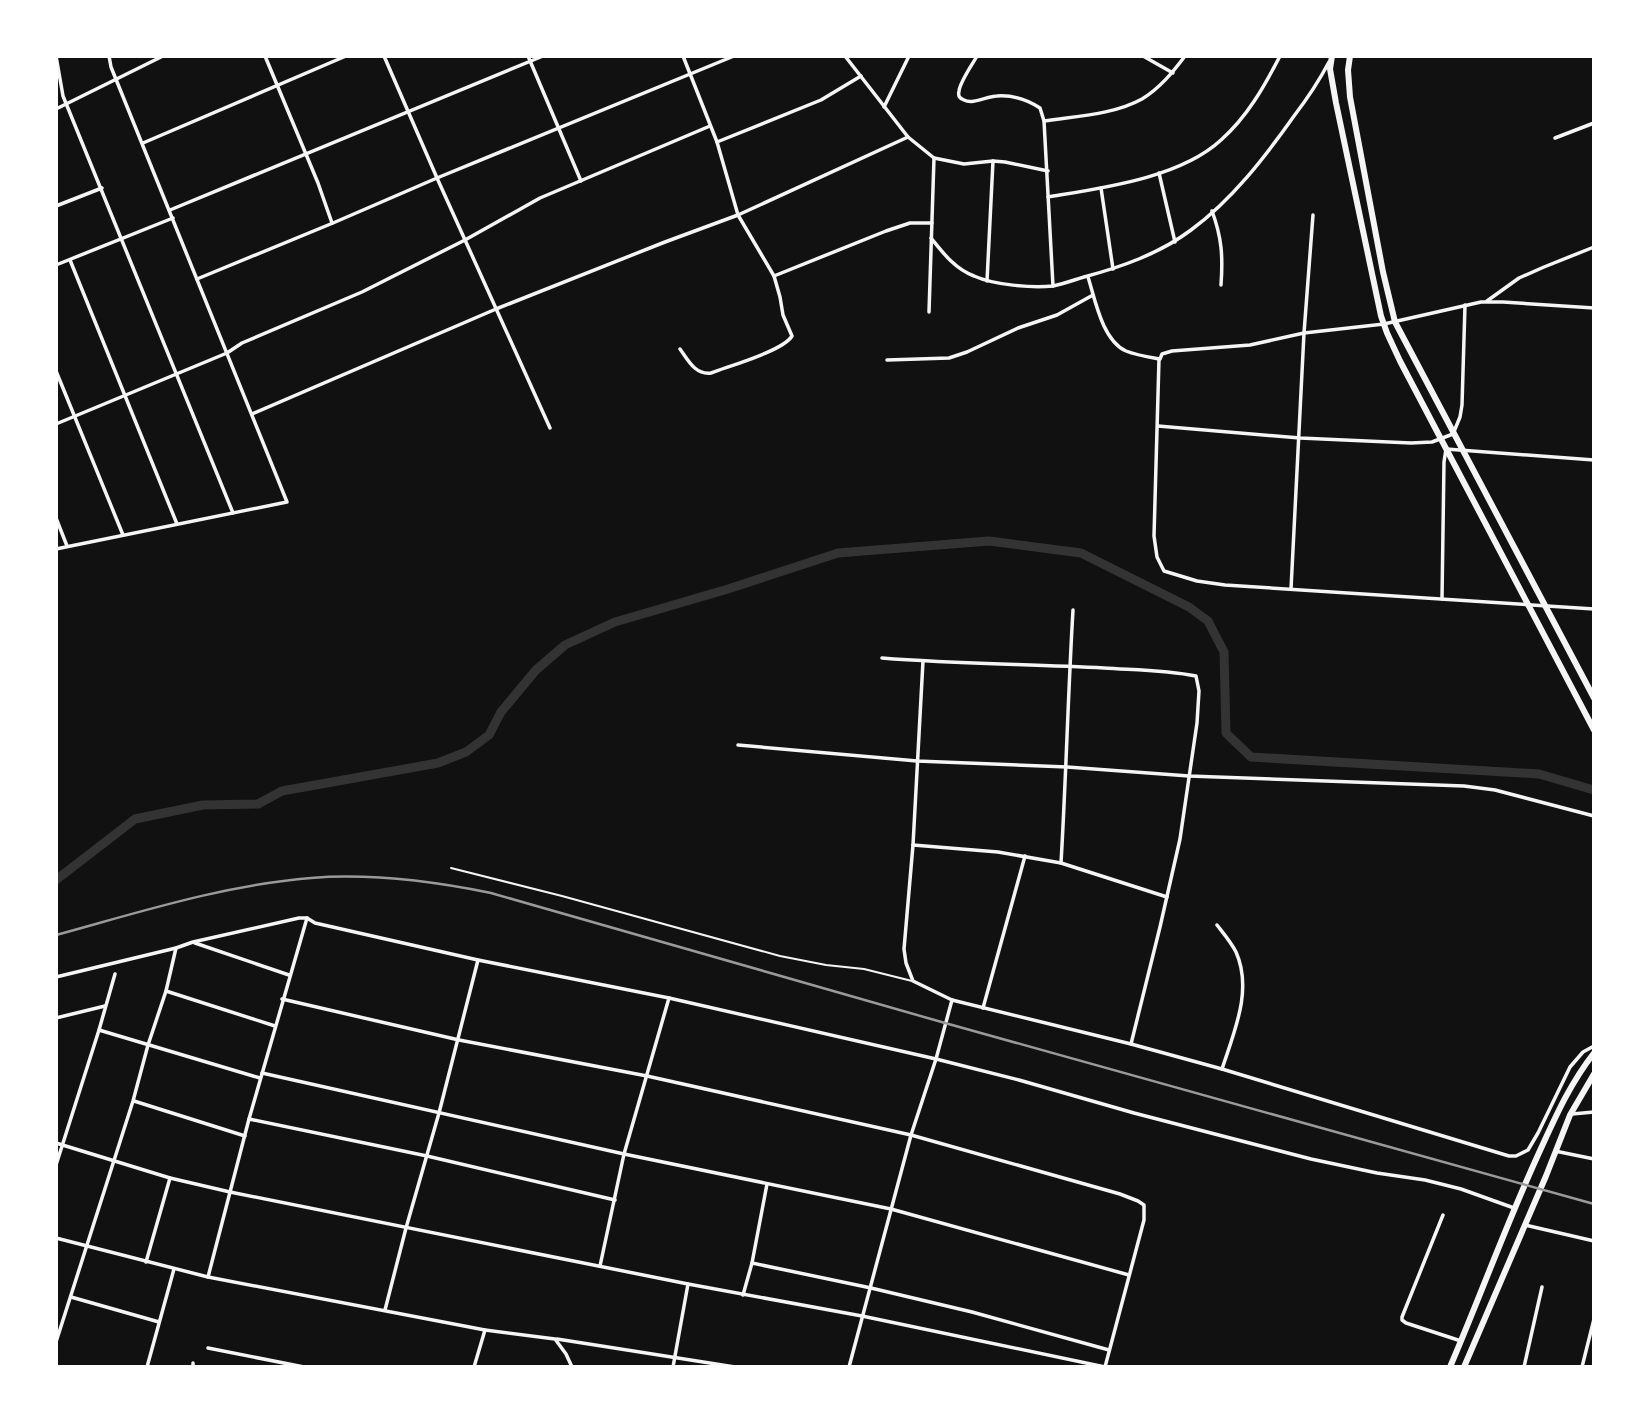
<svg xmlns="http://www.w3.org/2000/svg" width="1650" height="1423" viewBox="0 0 1650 1423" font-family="'DM Sans',sans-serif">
<rect width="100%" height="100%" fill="#111"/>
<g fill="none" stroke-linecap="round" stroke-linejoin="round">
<path stroke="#333" stroke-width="9" d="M56,880l79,-61 68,-14 55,-1 24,-13 156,-28 28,-11 23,-17 12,-23 35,-42 29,-25 50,-23 113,-33 110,-36 151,-12 92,12 108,54 19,14 16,31 2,81 25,24 288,17 55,16"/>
<path stroke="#f5f5f5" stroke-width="2" d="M451,868l111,28 218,60 46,9 38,4 48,12"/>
<g stroke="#f5f5f5" stroke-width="3.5">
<path d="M56,56l7,40 170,417"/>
<path d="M265,56l53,127 14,40"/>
<path d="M384,56l53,122 113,250"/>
<path d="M528,56l53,125"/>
<path d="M845,56l63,81 26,21 30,6 29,-3 12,1 43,9"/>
<path d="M977,56c-5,9 -17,26 -18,35 -1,5 0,7 5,9 9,5 23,-4 33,-4 15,-1 31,4 43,12l4,13c31,-5 69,-6 98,-22 18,-11 31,-27 43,-43"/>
<path d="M1143,56l30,17"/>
<path d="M884,107l25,-51"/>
<path d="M56,109l107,-53"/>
<path d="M1044,121l9,165"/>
<path d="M1555,138l39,-15"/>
<path d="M717,142l104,-42 40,-24"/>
<path d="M143,143l203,-87"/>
<path d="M1159,173l16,69"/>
<path d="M1101,188l12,81"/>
<path d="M1048,197c54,-9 132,-19 173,-57 26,-23 43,-53 59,-84"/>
<path d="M56,206l46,-18"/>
<path d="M170,210l373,-154"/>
<path d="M1212,211c10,27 11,46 9,74"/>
<path d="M931,238c12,15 24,31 43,38 20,9 57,12 79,10 10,-2 21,-6 31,-9 37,-10 75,-23 107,-47 41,-30 74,-73 103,-114 13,-17 25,-35 35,-54"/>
<path d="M70,260l107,264"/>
<path d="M56,265l117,-47"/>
<path d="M774,276l112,-45 24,-8h22"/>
<path d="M1088,277c7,22 14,63 38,74 10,4 22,6 33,8"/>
<path d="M197,279l136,-56 104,-45 297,-122"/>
<path d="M987,281l6,-120"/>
<path d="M1487,301l32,-23 25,-11 50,-20"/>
<path d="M929,312l5,-154"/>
<path d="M680,349c8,11 15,26 31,24 18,-7 72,-22 81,-37l-9,-21 -3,-18 -6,-21 -36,-61 -21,-73 -34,-86"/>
<path d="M1159,359l-5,177 3,21 7,14 33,10 28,4 369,24"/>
<path d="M1160,359l2,-5 10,-3 78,-6 54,-12 80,-9 97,-22h22l91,6"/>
<path d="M887,360l62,-2 18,-6 51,-24 39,-13 36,-20"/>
<path d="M56,371l67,164"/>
<path d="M252,414l244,-105 169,-67 73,-27 170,-78"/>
<path d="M56,424l171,-71 15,-10 120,-51 103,-52 75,-42 170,-72"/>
<path d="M1158,426l142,12 111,5 21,-1 21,-8 7,-17 2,-12 3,-100"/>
<path d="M56,518l11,28"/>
<path d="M56,549l231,-47 -176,-435 -2,-11"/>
<path d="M1291,589l13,-256 9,-118"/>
<path d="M1442,599l2,-137 2,-13 148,11"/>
<path d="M882,658c74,6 148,6 222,10 31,2 62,2 92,8l3,15 -2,32 -17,116 -20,88 -29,117"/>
<path d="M923,661l-10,184 -9,104 2,14 7,18 39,19 179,44 91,25 287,87h7l12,-6 10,-17 32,-66 13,-15 11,-6"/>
<path d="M1593,695l1,-11"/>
<path d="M738,745l179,16 150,6 122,9 275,10 31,4 99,26"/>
<path d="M913,845l85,7 63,11 106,34"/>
<path d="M1061,863c5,-84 7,-169 12,-253"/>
<path d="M1217,925c7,9 14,17 19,27 17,38 -2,80 -14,117"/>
<path d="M195,943l94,32"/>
<path d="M56,977l120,-29 17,-6 106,-24h8l8,5 163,37 191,38 267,61 83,21 115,33 177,46 66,14 48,7 36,9 53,19"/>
<path d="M166,991l109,35"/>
<path d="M983,1008l42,-152"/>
<path d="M56,1018l49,-12"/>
<path d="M99,1030l161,48"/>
<path d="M262,1073l362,81 267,55 238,66"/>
<path d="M134,1101l111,35"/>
<path d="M1572,1114l22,-2"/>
<path d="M249,1119l178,37 188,44"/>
<path d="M56,1143l114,35 60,14 458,92 174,32 243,51 39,-147v-15l-6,-4 -18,-7 -209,-59 -264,-59 -188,-36 -177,-41"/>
<path d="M1555,1151l39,8"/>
<path d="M56,1165l43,-135 16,-56"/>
<path d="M1443,1215l-41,102v3l4,3 55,18"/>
<path d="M1525,1225l69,16"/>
<path d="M56,1238l152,39 277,53 70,9 11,15 6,13"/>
<path d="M146,1262l24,-84"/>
<path d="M752,1263l119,25 101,24 137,38"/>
<path d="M600,1266l24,-112 45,-156"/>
<path d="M208,1277l41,-158 58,-201"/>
<path d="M743,1295l9,-32 15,-79"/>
<path d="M71,1297l88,25"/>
<path d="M385,1310l21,-82 33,-115 39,-153"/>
<path d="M557,1339l178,28"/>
<path d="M56,1342l77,-241 15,-56 18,-54 10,-43"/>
<path d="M208,1348l96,19"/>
<path d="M147,1367l27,-98"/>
<path d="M193,1367v-4"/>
<path d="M474,1367l11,-37"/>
<path d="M673,1367l15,-83"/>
<path d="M849,1367l62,-232 25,-76 16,-59"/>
<path d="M1524,1367l18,-80"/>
<path d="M1582,1367l12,-48"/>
</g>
<g stroke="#f5f5f5" stroke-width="6">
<path d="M1332,56l-2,13 6,34 45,213 6,17 13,28 194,369"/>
<path d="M1350,56l-2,14 2,27 33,175 12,50 199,376"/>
<path d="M1450,1367c30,-70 56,-142 88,-212 17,-37 31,-70 56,-102"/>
<path d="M1464,1367l82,-191 24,-61 24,-41"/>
</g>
<path stroke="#9a9a9a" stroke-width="2.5" d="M56,935c84,-23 168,-50 255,-57 61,-5 121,3 180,15l454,130 649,181"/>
</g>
<rect width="1650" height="1423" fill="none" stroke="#ffffff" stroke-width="116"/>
</svg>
